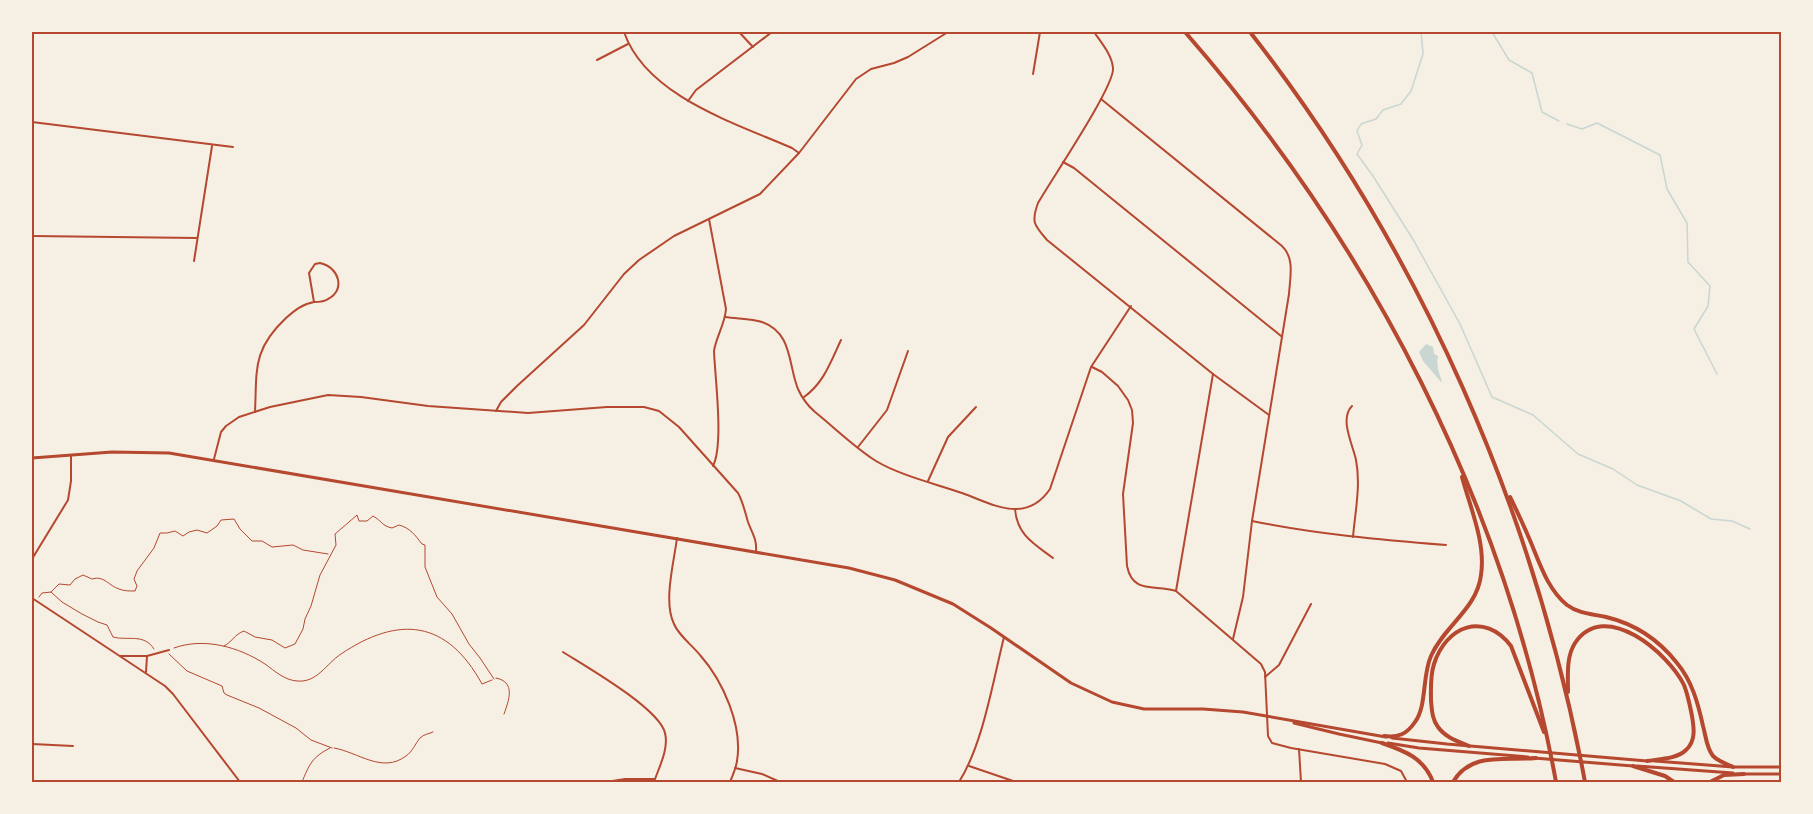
<svg xmlns="http://www.w3.org/2000/svg" width="1813" height="814" viewBox="0 0 1813 814" font-family="Signika,sans-serif">
<rect width="100%" height="100%" fill="#f6efe4"/>
<path fill="#c9d6d2" d="M1426,344l7,3 1,7 4,2c-2,7 1,19 4,25l-1,1 -18,-21 -4,-9z"/>
<g fill="none" stroke-linecap="round" stroke-linejoin="round">
<g stroke="#c9d6d2" stroke-width="1.5">
<path d="M1421,32l2,22 -12,37 -10,13 -18,6 -7,9 -15,5 -4,7 5,14 -5,9 16,22 41,65 46,83 32,73 41,18 45,39 35,15 24,16 44,16 30,18 21,2 18,8"/>
<path d="M1492,32l17,28 23,13 10,39 17,9"/>
<path d="M1567,124l15,5 15,-6 63,32 7,34 20,34 1,39 22,24 -2,20 -14,23 23,45"/>
</g>
<g stroke="#b5482f" stroke-width="1">
<path d="M51,592l8,-8 11,1 5,-6 8,-4 9,4c12,-4 17,7 27,10 5,2 10,2 16,2l2,-5 -3,-7 3,-8 17,-23 6,-15h7l8,-2 8,5 6,-4 8,-2 10,3 10,-7 4,-6 13,-1 6,10 12,12h10l10,6 21,-2 10,5 25,4"/>
<path d="M39,597l3,-4 9,-1 11,10 20,12 16,8 9,3 6,12c15,4 31,-4 41,12"/>
<path d="M224,646c7,-3 11,-12 20,-15l11,6 17,3 13,8 10,-4 8,-15 2,-10 6,-13 9,-31 16,-30 -1,-11c7,-6 14,-12 22,-19l2,6h8l6,-5c9,5 9,10 19,12l7,-3c11,3 16,10 23,19l3,1v22l12,30 15,17 17,30 11,14 14,21"/>
<path d="M174,648c30,-11 65,-1 91,16 10,7 19,16 32,17 20,2 29,-17 44,-27 58,-39 106,-34 141,30l10,-4"/>
<path d="M169,654l18,17 35,15 2,7 3,2 32,13 37,20 15,12 21,8"/>
<path d="M496,678c20,4 13,22 8,36"/>
<path d="M334,748c24,4 48,26 72,8 7,-5 9,-12 14,-18 4,-4 9,-4 13,-6"/>
<path d="M302,782c7,-17 10,-25 28,-34"/>
</g>
<g stroke="#b5482f" stroke-width="2">
<path d="M624,32c22,64 111,91 168,116l7,5"/>
<path d="M739,32l14,15"/>
<path d="M1094,32c7,10 18,23 19,36 2,18 -62,112 -75,135 -7,19 -4,22 9,37l166,134 56,41"/>
<path d="M597,60l31,-16"/>
<path d="M1033,74l7,-42"/>
<path d="M1101,99l181,147c13,12 8,32 7,48l-37,227 -9,76 -10,42"/>
<path d="M688,101l8,-11 76,-58"/>
<path d="M32,122l201,25"/>
<path d="M1063,162l11,6 207,168"/>
<path d="M709,219l17,90c-1,15 -10,28 -12,42 1,27 10,93 -1,115"/>
<path d="M32,236l165,2"/>
<path d="M194,261l18,-115"/>
<path d="M320,263c19,4 26,27 8,36 -4,3 -10,3 -14,3l-5,-29 6,-9z"/>
<path d="M725,317c12,2 26,1 37,5 31,11 26,43 36,67 4,9 9,16 17,23 20,16 39,35 61,49 23,14 60,23 86,32 17,6 36,16 53,16 15,0 27,-8 35,-20l41,-122 40,-61"/>
<path d="M1092,367l10,5 16,14 10,14 4,10 1,13 -10,71 4,72c6,29 28,18 49,25l85,73 4,8 3,64 4,7 19,5 94,16 16,7 6,11"/>
<path d="M804,397c20,-14 27,-36 37,-57"/>
<path d="M1352,406c-13,13 1,39 4,54 5,25 -1,53 -3,77"/>
<path d="M496,411l5,-9 16,-16 67,-61 40,-51 15,-14 35,-24 86,-42 39,-41 57,-74 15,-10 23,-6 14,-6 40,-25"/>
<path d="M255,412c2,-42 -3,-62 31,-94 8,-7 16,-14 28,-16"/>
<path d="M858,447l29,-37 21,-59"/>
<path d="M214,459l7,-27 5,-6 13,-9 31,-10 58,-12 33,2 67,9 100,7 79,-6h37l15,4 20,16 59,66c5,9 7,19 10,29 4,11 9,17 8,29"/>
<path d="M928,481l20,-44 28,-30"/>
<path d="M1015,509c2,26 19,35 38,49"/>
<path d="M1252,521c64,13 129,19 194,24"/>
<path d="M677,538c-3,24 -14,64 -3,86 5,12 18,21 26,31 23,26 43,71 37,106 -1,7 -4,14 -7,21"/>
<path d="M32,559l36,-59 3,-19v-26"/>
<path d="M1176,591l37,-217"/>
<path d="M563,652c22,14 96,56 102,81 4,16 -6,34 -11,49"/>
<path d="M120,656h27l22,-6"/>
<path d="M146,672l1,-16"/>
<path d="M1265,677l14,-12 32,-61"/>
<path d="M32,744l41,2"/>
<path d="M1299,749l2,33"/>
<path d="M969,766l47,16"/>
<path d="M735,768l27,6 18,8"/>
<path d="M606,782l19,-3h29"/>
</g>
<g stroke="#b5482f" stroke-width="2">
<path d="M32,598l133,88 8,8 67,88"/>
<path d="M959,782c24,-38 34,-101 45,-145"/>
</g>
<g stroke="#b5482f" stroke-width="3">
<path d="M1655,761l78,6h49"/>
<path d="M1637,766l96,7"/>
<path d="M1742,774h40"/>
</g>
<g stroke="#b5482f" stroke-width="3">
<path d="M32,458l80,-6 57,1 680,115 46,12 58,24 38,24 80,55 41,19 32,7h59l40,3 143,25"/>
<path d="M1294,723l45,11 43,9"/>
<path d="M1392,738l55,6 200,17"/>
<path d="M1388,743l31,5 109,9"/>
<path d="M1534,758l99,8"/>
</g>
<g stroke="#b5482f" stroke-width="4">
<path d="M1185,32c186,213 320,471 371,750"/>
<path d="M1250,32c171,219 284,478 335,750"/>
<path d="M1510,497c7,14 13,27 19,41 10,23 18,51 38,67 12,9 26,9 39,12 29,7 53,23 71,46 15,18 21,40 26,63 3,10 3,21 10,30 5,5 13,8 20,11"/>
<path d="M1568,692c0,-16 -2,-35 7,-49 30,-45 94,11 109,42 4,10 6,21 8,31 2,12 4,25 -6,34 -9,9 -27,9 -39,11"/>
<path d="M1384,736c14,2 23,-2 31,-14 12,-16 7,-46 16,-66 13,-30 46,-47 50,-81 5,-32 -11,-68 -19,-98"/>
<path d="M1382,743c23,8 42,15 51,39"/>
<path d="M1469,746c-12,-5 -24,-9 -31,-19 -6,-8 -6,-17 -7,-26 0,-13 -1,-25 3,-37 12,-38 50,-53 77,-18l33,86"/>
<path d="M1633,766l32,10 9,6"/>
<path d="M1453,782c18,-31 53,-21 83,-24"/>
<path d="M1710,782l14,-7 20,-1"/>
</g>
</g>
<rect width="1813" height="814" fill="none" stroke="#f6efe4" stroke-width="66"/>
<rect x="33" y="33" width="1747" height="748" fill="none" stroke="#b5482f" stroke-width="2"/>
</svg>
